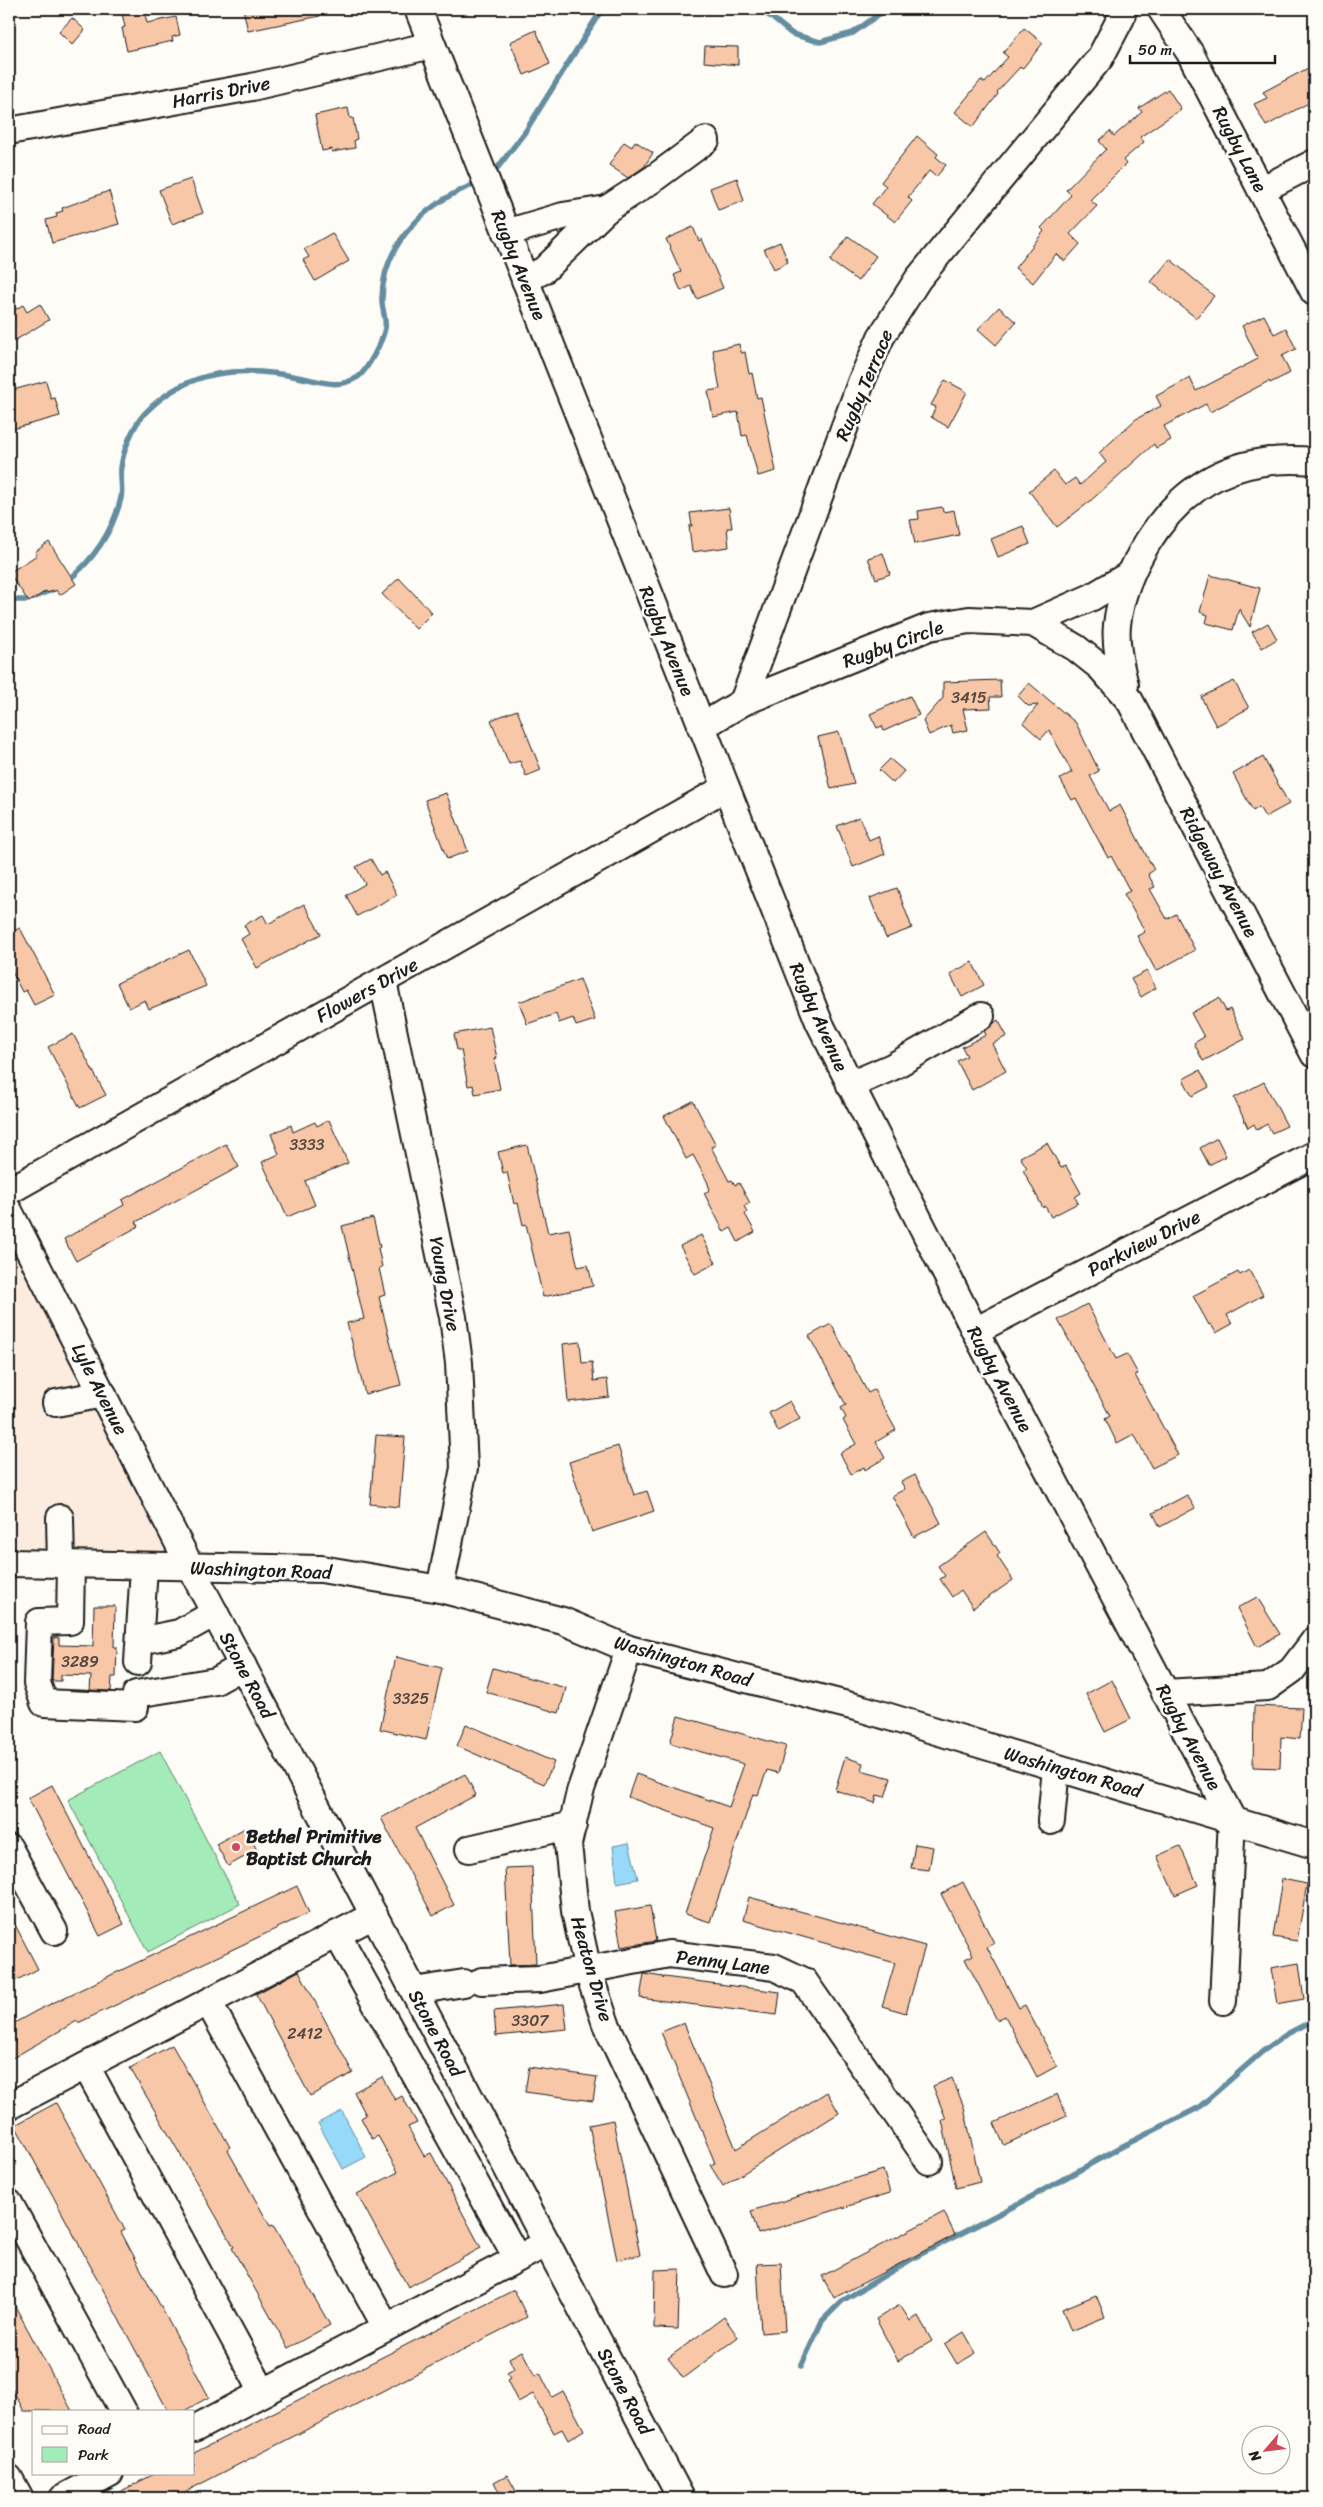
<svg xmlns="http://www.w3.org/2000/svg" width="1323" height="2507" viewBox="0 0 1323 2507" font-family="Sriracha,sans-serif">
<rect width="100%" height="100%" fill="#fdfcf7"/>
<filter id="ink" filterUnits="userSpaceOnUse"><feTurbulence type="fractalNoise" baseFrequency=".02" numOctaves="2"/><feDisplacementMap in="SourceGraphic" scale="10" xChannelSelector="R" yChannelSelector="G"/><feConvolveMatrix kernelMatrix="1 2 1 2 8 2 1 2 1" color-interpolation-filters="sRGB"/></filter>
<g filter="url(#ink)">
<path fill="#fcecdf" d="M9,1239l182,329 -182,-6z"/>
<path fill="#a3ebb8" stroke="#60846a" d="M160,1751l80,153 -92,48 -80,-152z"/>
<g fill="#96d9f8" stroke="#658da0">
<path d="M629,1843l9,36 -21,4 -4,-37z"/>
<path d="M342,2111l24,46 -23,12 -25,-46z"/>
</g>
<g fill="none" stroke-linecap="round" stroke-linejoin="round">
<g stroke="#658da0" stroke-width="5.5">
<path d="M756,9l14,7 22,18 28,8 33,-9 33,-24"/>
<path d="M492,175l33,-43 77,-123"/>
<path d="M66,582c27,-21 47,-51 55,-84 2,-10 -1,-21 0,-30 2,-18 12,-42 24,-55 44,-46 99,-47 158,-35 19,4 36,11 55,-1 9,-6 25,-37 27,-49 2,-9 -4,-20 -3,-30 1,-57 48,-99 99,-116"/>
<path d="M9,600h18l32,-13"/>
<path d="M801,2366l21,-45 20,-20 75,-45 103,-53 101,-56 77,-39 65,-57 24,-17 27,-14"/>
</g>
</g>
<g fill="#f8c7a7" stroke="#1c1c1c">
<path d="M121,9h23l3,14 29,-6 4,18 -8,2 1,4 -46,10 -5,-23 3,-1z"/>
<path d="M243,9h76l1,7 -72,15z"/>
<path d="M72,18l13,12 -13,15 -13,-13z"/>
<path d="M1024,28l19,15 -21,26 -2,-2 -23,25 1,2 -25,33 -18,-15 26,-32 4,3 23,-26 -5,-4z"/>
<path d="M536,30l14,34 -26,11 -14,-33z"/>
<path d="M705,46l33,1v18l-34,-3z"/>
<path d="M1308,68l6,13v19l-48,26 -12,-22 13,-6 -4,-6z"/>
<path d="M1168,89l13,20 -41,28 4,5 -21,18 3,4 -36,36 7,6 -27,28 10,10 -15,17 -9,-7 -23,29 -18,-15 29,-37 -3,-3 30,-33 -5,-5 40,-41 -7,-8 11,-10 4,5 28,-24 -3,-4z"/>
<path d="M348,108l2,10h3l4,21 -3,1 1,8 -23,4v-3l-10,2 -7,-36z"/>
<path d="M917,136l21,18 -2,3 10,8 -10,12 -7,-6 -21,26 4,4 -17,21 -23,-18 14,-18 -5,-4z"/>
<path d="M635,141l18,12 -9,14 -16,11 -19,-13 15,-23 8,5z"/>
<path d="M737,178l7,23 -26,9 -8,-22z"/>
<path d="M191,179l12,34 -31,11 -13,-34z"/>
<path d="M109,191l10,33 -67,19 -6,-23 11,-3 -1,-4 7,-2 -1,-3z"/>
<path d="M693,227l6,14 3,-2 21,49 -26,11 -6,-13 -10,5 -7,-16 7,-3 -15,-33z"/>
<path d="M332,233l17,28 -34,20 -12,-21 6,-3 -5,-8z"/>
<path d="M848,236l28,20 -18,25 -28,-20z"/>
<path d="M780,242l8,20 -14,7 -10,-20z"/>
<path d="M1170,259l44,37 -18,22 -45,-36z"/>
<path d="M40,304l9,16 -40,24v-31l14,-8 4,7z"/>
<path d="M999,307l17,15 -20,23 -18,-16z"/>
<path d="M1264,315l10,19 12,-6 10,21 -14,7 8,17 -20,10 -1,-2 -59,31 -4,-8 -42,22 7,14 -15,8 -2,-4 -66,59 -31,24 -28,-36 25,-20 11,14 10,-7 5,7 26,-23 -7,-9 37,-34 25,-13 -5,-10 34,-18 6,13 62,-32 -16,-33z"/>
<path d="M739,344l2,9 4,-1 4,22 3,-1 5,25 4,-1 15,74 -18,5 -11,-41 -5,1 -4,-24 -25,5 -5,-26 12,-2 -7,-39z"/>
<path d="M945,380l22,12 -19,35 -17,-10 5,-10 -5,-2z"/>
<path d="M46,381l5,18 4,-1 5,18 -51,14v-39z"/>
<path d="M942,507l1,5 11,-2 5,25 -44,9 -5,-24 9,-1 -1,-8z"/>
<path d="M729,508l3,20h-5l2,19 -37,5 -3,-26h3l-2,-13z"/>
<path d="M1023,526l7,18 -32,13 -7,-18z"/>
<path d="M49,542l27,42 -16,11 -4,-5 -2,2 -1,-2 -5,3 -2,-2 -17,11 -20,-29 28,-18 -2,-3z"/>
<path d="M883,553l7,21 -14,5 -8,-21z"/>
<path d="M1210,575l50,13 -10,39 -11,-18 -6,21 -27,-7 2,-8 -8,-3z"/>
<path d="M399,578l33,35 -16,16 -34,-35z"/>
<path d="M1268,623l9,16 -15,9 -10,-16z"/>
<path d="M1000,680l1,17h-11l1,11 -28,1 5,21 -15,3 -2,-8 -22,10 -6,-14 20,-23v-16z"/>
<path d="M1234,681l15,27 -33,18 -15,-29z"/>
<path d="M1029,683l47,40 23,48 -9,5 19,35 11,-6 34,65 -6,4 7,13 -5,2 17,30 9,-5 19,36 -39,21 -19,-35 8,-4 -21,-38 6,-3 -19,-35 -3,2 -32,-60 -4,2 -12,-21 12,-7 -23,-42 -8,9 -18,-16 15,-18 -10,1 -10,-10z"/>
<path d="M910,696l9,19 -35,16 -2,-5 -5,2 -7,-14z"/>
<path d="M517,710l24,60 -15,6 -6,-15 -11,3 -18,-44z"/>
<path d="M839,732l15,52 -23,5 -13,-52z"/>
<path d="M1263,757l26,47 -24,13 -6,-10 -6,4 -20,-37z"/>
<path d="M890,759l14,12 -11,12 -14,-13z"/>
<path d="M446,793l22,58 -21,8 -22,-59z"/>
<path d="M859,817l10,23 9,-4 7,18 -32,13 -16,-41z"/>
<path d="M371,859l9,16 5,-3 12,23 -40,21 -11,-21 19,-11 -9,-17z"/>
<path d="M897,888l15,40 -26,10 -16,-40z"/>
<path d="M304,904l17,30 -64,34 -16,-29 8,-5 -5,-9 19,-10 5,9z"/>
<path d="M20,928l35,67 -21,10 -8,-15 -4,2 -13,-27v-32z"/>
<path d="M189,950l17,36 -57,23 -4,-9 -16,8 -12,-25z"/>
<path d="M972,962l12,23 -22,12 -12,-23z"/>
<path d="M1147,971l9,17 -15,9 -10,-18z"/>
<path d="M580,979l15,41 -19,6 -3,-8 -14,5 -3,-9 -29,10 -8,-22z"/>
<path d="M1219,998l7,13 4,-2 15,30 -42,22 -9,-18 10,-6 -13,-24z"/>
<path d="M998,1020l9,16 -15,8 14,27 -34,19 -15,-29 10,-5 -5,-9 24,-12 -2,-4z"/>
<path d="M490,1027l7,31 -3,1 6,30 -25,5 -2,-9 -5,1 -7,-36h-4l-3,-16z"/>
<path d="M73,1034l33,61 -26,13 -32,-61z"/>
<path d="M1200,1070l9,17 -17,9 -9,-17z"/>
<path d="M1264,1082l23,44 -15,7 -5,-9 -10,6 -3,-6 -6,4 -14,-30z"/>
<path d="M693,1101l23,44 -5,2 18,34 3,-1 3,5 4,-2 11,20 -6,3 3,6 -2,2 10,18 -17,10 -7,-14 -7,4 -20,-39 6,-3 -3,-9 -14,-26 -7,4 -22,-43z"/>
<path d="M329,1120l19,43 -43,18 10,24 -28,12 -25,-55 17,-8 -8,-20 20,-9 2,7 22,-10 2,4z"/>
<path d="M1217,1138l9,18 -17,9 -9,-17z"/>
<path d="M1047,1143l14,25 5,-2 15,27 -6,4 3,6 -27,14 -6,-11 -2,2 -13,-25 -7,-13 4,-2 -7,-11z"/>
<path d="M226,1144l13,23 -103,55 3,4 -63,35 -12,-22 60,-34 -2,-5z"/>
<path d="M527,1145l21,88 21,-4 9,38 10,-2 5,21 -50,11 -17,-73 -3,1 -5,-22 -4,1 -7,-32 -4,1 -5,-21z"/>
<path d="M373,1218l7,29 -2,1 4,19 -3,1 6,27 -6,2 22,88 -36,9 -18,-71 17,-4 -22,-93z"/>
<path d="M701,1235l15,28 -21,11 -15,-28z"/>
<path d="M1249,1270l14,25 -36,20 5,9 -16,9 -5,-9 -2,1 -16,-29 45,-24 2,3z"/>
<path d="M1087,1304l29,55 11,-5 11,20 -3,1 43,80 -26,13 -18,-34 -17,9 -12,-24 5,-3 -52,-96z"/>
<path d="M831,1324l37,69 6,-3 22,40 -20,12 9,16 -20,12 -1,-3 -13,7 -11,-21 16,-9 -13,-24 3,-2 -5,-10 5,-3 -37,-69z"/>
<path d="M580,1342l2,21 10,-1 2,19 13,-2 2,18 -41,5 -5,-58z"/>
<path d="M790,1401l10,18 -22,12 -9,-18z"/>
<path d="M376,1435l29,2 -6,70 -29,-3z"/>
<path d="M618,1446l16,49 13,-4 7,20 -62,21 -23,-70z"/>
<path d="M915,1475l26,48 -27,14 -22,-41 13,-7 -4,-7z"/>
<path d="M1187,1495l8,13 -35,19 -7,-14z"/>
<path d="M986,1532l14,21 -3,3 16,24 -40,28 -12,-18 -9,7 -12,-18 5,-3 -7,-10z"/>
<path d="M1257,1597l23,37 -23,13 -20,-39z"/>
<path d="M94,1606h21l-1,41h3l-1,30h-4l-1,14 -21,-1 1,-14 -30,-1v6h-9l2,-44 5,1v7l34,1z"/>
<path d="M396,1657l46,11 -16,72 -46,-11z"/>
<path d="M493,1668l73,20 -7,25 -73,-21z"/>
<path d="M1112,1680l19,39 -26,13 -19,-38z"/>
<path d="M1254,1706l48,2 -2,31 -19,-2 -1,31 -27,-1z"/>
<path d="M678,1716l108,30 -8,27 -11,-3 -9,25 -5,-1 -43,128 -25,-8 29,-86 -86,-31 8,-23 93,33 15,-43 -74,-21z"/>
<path d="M466,1724l88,38 -10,22 -87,-38z"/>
<path d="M845,1757l18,6 -2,7 30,8 -6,19 -8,-2 -2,8 -40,-13z"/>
<path d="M465,1774l11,21 -61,33 39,77 -21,11 -52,-98z"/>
<path d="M52,1785l72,139 -24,12 -72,-138z"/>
<path d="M245,1828l12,22 -29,16 -12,-22z"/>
<path d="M915,1844l18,3 -4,23 -18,-2z"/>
<path d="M1180,1846l18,39 -23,10 -18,-39z"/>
<path d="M532,1867l4,97 -26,1 -5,-97z"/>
<path d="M1282,1879l25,5 -10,57 -24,-4z"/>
<path d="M963,1882l31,61 -7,4 32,61 6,-3 32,61 -20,11 -32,-61 -8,4 -32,-61 8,-4 -32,-61z"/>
<path d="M297,1886l12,27 -231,110 -1,-2 -68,39v-34l27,-15z"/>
<path d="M749,1897l176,49 -19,67 -24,-7 13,-43 -152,-43z"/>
<path d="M650,1906l6,35 -35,6 -6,-35z"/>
<path d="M9,1913l29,56 -23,12 -6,-12z"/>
<path d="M1299,1963l5,36 -27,5 -6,-36z"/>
<path d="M299,1971l54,102 -43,23 -54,-102z"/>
<path d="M644,1974l19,3v2l1,-2 116,15 -3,23 -137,-17z"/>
<path d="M564,2004l3,25 -71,7 -2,-25z"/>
<path d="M684,2023l52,126 91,-57 12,21 -116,73 -13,-21 5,-2 -54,-131z"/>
<path d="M172,2045l58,102 -3,2 43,77 3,-1 57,100 -42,23 -56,-100 2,-1 -104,-179z"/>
<path d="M529,2067l68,10 -4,24 -68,-9z"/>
<path d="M382,2077l13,23 7,-4 15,27 -9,4 16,29 7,-3 50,95 -73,39 -51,-93 41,-22 -20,-36 -6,3 -11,-21 5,-3 -12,-23z"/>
<path d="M952,2078l12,29 16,75 -24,6 -14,-68 4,-1 -13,-33z"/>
<path d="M1057,2094l10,22 -63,29 -10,-22z"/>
<path d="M56,2103l69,127 -4,2 88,165 -25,14h-16l-153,-286z"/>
<path d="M613,2120l27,135 -23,5 -28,-135z"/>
<path d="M883,2170l7,23 -132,41 -7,-23z"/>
<path d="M944,2212l11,23 -121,63 -12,-22z"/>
<path d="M781,2263l4,68 -24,2 -4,-69z"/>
<path d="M680,2269l-2,60 -24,-1 1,-58z"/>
<path d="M514,2290l13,27 -354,181h-65l48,-25h38v-20z"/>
<path d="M9,2295l63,116h-48l-15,-28z"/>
<path d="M1096,2295l9,22 -34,14 -9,-22z"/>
<path d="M900,2305l10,16 8,-5 14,25 -34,20 -22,-42z"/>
<path d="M724,2317l14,20 -55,41 -15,-20z"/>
<path d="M964,2332l12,21 -19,11 -12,-20z"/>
<path d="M522,2351l13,25 5,-3 12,24 11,-6 21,39 -16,10 -6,-11 -8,4 -21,-39 -15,8 -11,-22 3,-2 -3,-5 7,-4 -5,-11z"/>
<path d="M507,2475l13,23h-18l-8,-16z"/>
</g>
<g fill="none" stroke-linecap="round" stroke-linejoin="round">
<g stroke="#1c1c1c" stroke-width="30">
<g id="minor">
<path d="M418,9l401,1013 156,309 257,488 -9,182"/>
<path d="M1161,9l29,44 124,239"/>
<path d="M9,131l243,-44 180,-42"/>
<path d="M1261,190l53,-27"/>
<path d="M506,233l57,-17 44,-7"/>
<path d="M525,280l19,-10 63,-61 46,-30 53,-39"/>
<path d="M1033,623l59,-26 37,-22"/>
<path d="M1122,691l3,-6c-5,-19 -10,-40 -8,-60 3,-29 15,-57 30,-82 39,-63 94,-89 167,-82"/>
<path d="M743,702l119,-322 19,-43 37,-58 182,-221 21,-40 2,-9"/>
<path d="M701,727l42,-25 186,-75 40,-7 64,3 43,25 24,19 30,34 184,353"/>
<path d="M383,981l70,336 6,46 5,105 -24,121"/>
<path d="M850,1085l42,-18 89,-51"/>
<path d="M9,1191l716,-403"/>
<path d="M9,1211l182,357 490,930"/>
<path d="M975,1331l339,-176"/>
<path d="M56,1403l47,-9"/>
<path d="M60,1518l1,47"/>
<path d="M9,1563l312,6 119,20 123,32 66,28 234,60 451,136"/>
<path d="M71,1565l-1,56 -31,1 -2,61 7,20 91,4"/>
<path d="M140,1641l39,-8 36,-20"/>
<path d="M629,1649l-49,143 -12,52 7,67 13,60 18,53 118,250"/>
<path d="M138,1662l6,-95"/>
<path d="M1165,1693l103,-6 24,-17 22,-29"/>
<path d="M136,1694l80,-13 27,-15"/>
<path d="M1051,1821l5,-53"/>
<path d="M9,1848l45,83"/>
<path d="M469,1849l104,-24"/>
<path d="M337,1934l180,324"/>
<path d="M482,1981l58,-2 129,-25 105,13 30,14 125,180"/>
<path d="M414,1991l50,-8"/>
<path d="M209,2003l177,324"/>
<path d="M86,2066l177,326"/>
<path d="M9,2106l365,-191"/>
<path d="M9,2203l114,208"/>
<path d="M194,2429l353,-186"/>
<path d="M9,2478l11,20"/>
<path d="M63,2498l47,-25"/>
</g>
</g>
<use href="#minor" stroke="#fdfcf7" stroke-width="26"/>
</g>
</g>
<circle fill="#d1495b" stroke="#fdfcf7" stroke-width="2" cx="236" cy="1847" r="5"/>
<g text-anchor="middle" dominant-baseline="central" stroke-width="5" stroke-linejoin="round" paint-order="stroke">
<g font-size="16" fill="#53473f">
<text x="969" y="697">3415</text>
<text x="307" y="1144">3333</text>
<text x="80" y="1661">3289</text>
<text x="411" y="1698">3325</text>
<text x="530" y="2020">3307</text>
<text x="305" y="2033">2412</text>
</g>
<g font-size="19" fill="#1c1c1c" stroke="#fdfcf7">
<text transform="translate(221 92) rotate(-11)">Harris Drive</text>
<text transform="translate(1240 149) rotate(62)">Rugby Lane</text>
<text transform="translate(519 265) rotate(68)">Rugby Avenue</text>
<text transform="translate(864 385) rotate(-67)">Rugby Terrace</text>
<text transform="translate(667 641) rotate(68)">Rugby Avenue</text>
<text transform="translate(893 644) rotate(-20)">Rugby Circle</text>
<text transform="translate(1219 872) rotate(62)">Ridgeway Avenue</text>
<text transform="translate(367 990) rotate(-29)">Flowers Drive</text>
<text transform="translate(819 1017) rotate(66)">Rugby Avenue</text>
<text transform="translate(1144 1243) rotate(-27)">Parkview Drive</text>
<text transform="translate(445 1284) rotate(79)">Young Drive</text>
<text transform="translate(1000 1379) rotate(62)">Rugby Avenue</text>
<text transform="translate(100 1389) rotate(63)">Lyle Avenue</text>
<text transform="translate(261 1570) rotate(2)">Washington Road</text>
<text transform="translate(683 1661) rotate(16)">Washington Road</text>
<text transform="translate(247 1675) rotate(62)">Stone Road</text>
<text transform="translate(1189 1737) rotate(62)">Rugby Avenue</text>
<text transform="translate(1073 1772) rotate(16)">Washington Road</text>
<text transform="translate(723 1962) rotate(7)">Penny Lane</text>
<text transform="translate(592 1969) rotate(74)">Heaton Drive</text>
<text transform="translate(436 2033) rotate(62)">Stone Road</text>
<text transform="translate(625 2391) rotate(62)">Stone Road</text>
</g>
<g font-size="19" font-weight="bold" fill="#1c1c1c" stroke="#fdfcf7" text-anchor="start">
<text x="246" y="1836">Bethel Primitive<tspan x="246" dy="22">Baptist Church</tspan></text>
</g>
</g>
<rect width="1323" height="2507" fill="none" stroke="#fdfcf7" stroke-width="30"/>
<rect x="15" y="15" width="1293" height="2477" fill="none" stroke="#1c1c1c" stroke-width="2" filter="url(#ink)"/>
<rect x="32" y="2410" width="162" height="65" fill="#fdfcf7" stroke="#a3a29f"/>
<rect x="42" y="2426" width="25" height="8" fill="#fdfcf7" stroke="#a3a29f"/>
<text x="78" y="2434" font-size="15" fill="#1c1c1c">Road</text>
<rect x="42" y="2447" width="25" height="15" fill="#a3ebb8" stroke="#a3a29f"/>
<text x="78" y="2460" font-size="15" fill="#1c1c1c">Park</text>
<g transform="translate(1266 2450) rotate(242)"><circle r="24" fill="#fdfcf7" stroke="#a3a29f"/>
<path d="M0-4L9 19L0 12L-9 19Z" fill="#d1495b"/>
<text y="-8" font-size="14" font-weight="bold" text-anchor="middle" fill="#1c1c1c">N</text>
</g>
<path d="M1130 55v8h145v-8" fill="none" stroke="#1c1c1c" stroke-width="2.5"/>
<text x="1138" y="55" font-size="15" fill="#1c1c1c" stroke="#fdfcf7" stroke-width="4" paint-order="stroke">50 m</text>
</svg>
